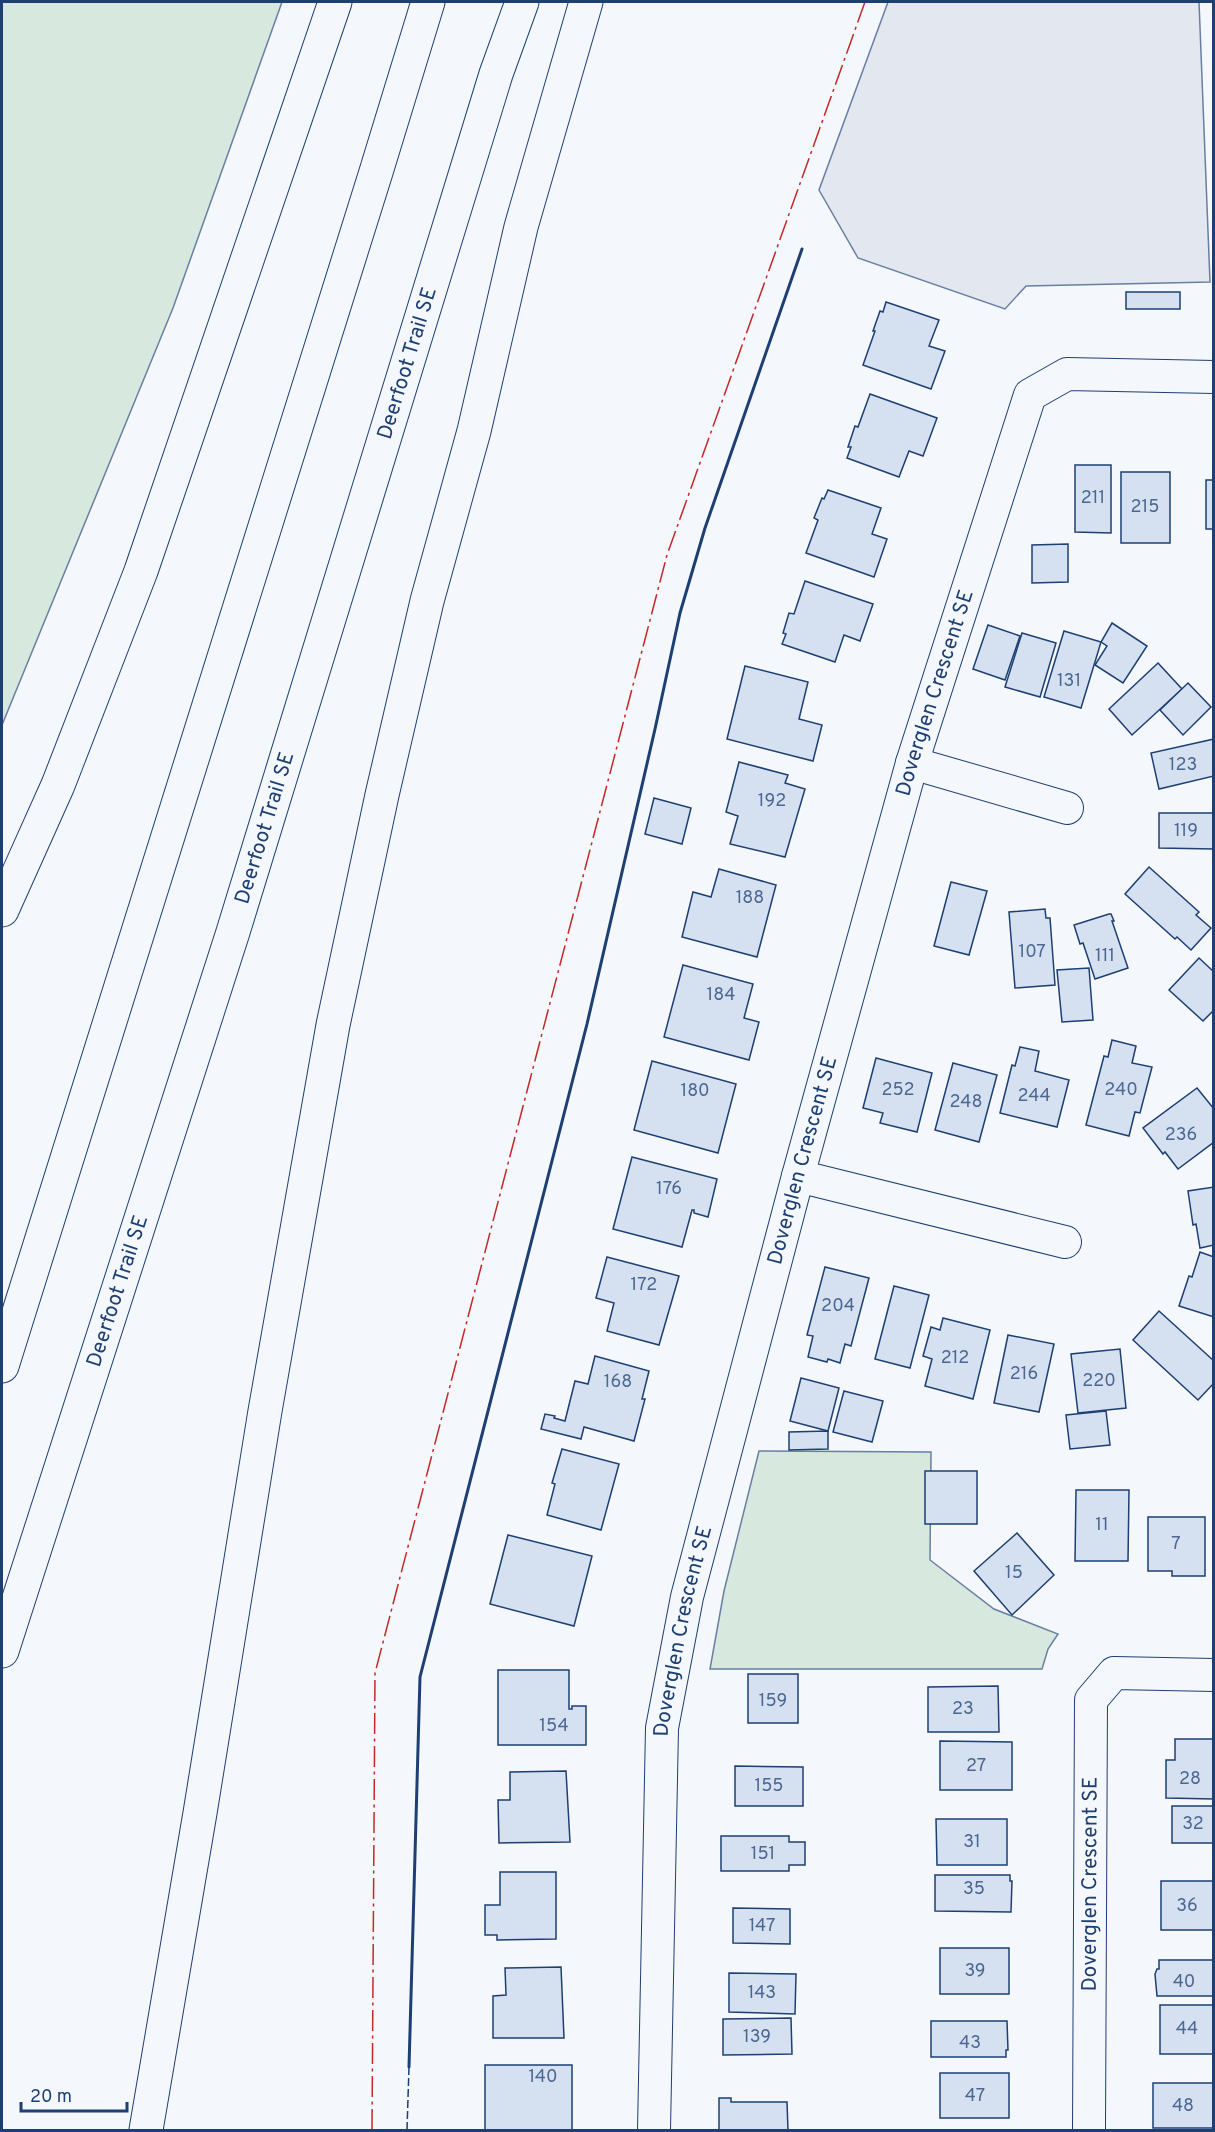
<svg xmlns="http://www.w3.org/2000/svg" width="1215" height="2132" viewBox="0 0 1215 2132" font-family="Overpass,sans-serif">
<rect width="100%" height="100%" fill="#f4f7fb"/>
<g fill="#d7e8df" stroke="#687fa3" stroke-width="1.5">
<path d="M2,2h280l-109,306 -171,417z"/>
<path d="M759,1451l172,1 -1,108 64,49 64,25 -10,15 -6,20h-332l14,-78z"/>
</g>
<path fill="#e3e8f0" stroke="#687fa3" stroke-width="1.5" d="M888,2h311l11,280 -184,4 -21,23 -147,-51 -39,-68z"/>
<g fill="#d5e0f0" stroke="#1d3f73" stroke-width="1.5">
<rect x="1126" y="292" width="54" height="17"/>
<path d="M886,302l53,18 -10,26 16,5 -14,38 -68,-24 12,-34h-2l7,-20 3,1z"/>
<path d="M870,394l67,24 -14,38 -14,-5 -10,26 -52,-19 4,-11h-3l7,-21 3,1z"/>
<path d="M1075,465h36v68l-36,-1z"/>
<rect x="1121" y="472" width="49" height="71"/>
<rect x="1206" y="480" width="8" height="49"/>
<path d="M828,490l53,18 -9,26 15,5 -13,38 -68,-24 12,-33 -4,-2 8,-20 2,1z"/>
<path d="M1068,544v38l-36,1v-38z"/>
<path d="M805,581l68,23 -13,37 -16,-6 -9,27 -53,-18 4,-10 -3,-1 6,-20 5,1z"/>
<path d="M1112,623l35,23 -24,37 -28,-18 12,-19 -6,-4z"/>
<path d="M988,625l32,11 -15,44 -32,-11z"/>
<path d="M1064,631l37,11 -20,66 -37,-11z"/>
<path d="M1022,633l34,10 -16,54 -35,-10z"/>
<path d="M1158,663l24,26 -50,46 -23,-26z"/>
<path d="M745,666l63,16 -9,37 23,6 -9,36 -86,-22z"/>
<path d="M1188,683l23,24 -28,28 -23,-25z"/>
<path d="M1214,739v37l-55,13 -8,-36z"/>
<path d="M739,762l49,13 -3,8 20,6 -20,68 -55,-13 8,-28 -12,-4z"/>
<path d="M654,798l37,10 -9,36 -37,-10z"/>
<path d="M1159,813h55v36l-55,-1z"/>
<path d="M1149,867l50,45 -3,3 15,13 -20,22 -14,-13 -2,2 -50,-45z"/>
<path d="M719,869l57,16 -19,72 -75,-20 11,-45 18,5z"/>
<path d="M951,882l36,9 -18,64 -35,-9z"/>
<path d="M1045,909l1,9h4l5,67 -40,3 -6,-76z"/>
<path d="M1109,914h2l3,7h-2l16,47 -33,11 -12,-36 -3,1 -6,-19z"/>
<path d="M1199,958l15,14v38l-11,11 -34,-31z"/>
<path d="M683,965l70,19 -9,34 15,4 -10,38 -85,-23z"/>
<path d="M1089,968l4,52 -31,2 -5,-52z"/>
<path d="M1112,1040l24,6 -4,17 20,4 -12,46 -5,-1 -6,24 -43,-11 18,-69 4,1z"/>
<path d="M1020,1047l19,4 -4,20 34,9 -12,47 -57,-14 12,-48 3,1z"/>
<path d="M876,1058l56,15 -15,59 -37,-9 3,-10 -20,-5z"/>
<path d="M652,1061l84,23 -18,69 -84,-23z"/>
<path d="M953,1063l44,12 -18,67 -44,-12z"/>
<path d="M1197,1088l17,21v33l-36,27 -13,-17 -2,2 -20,-26z"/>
<path d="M632,1157l85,22 -9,38 -14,-4v-3h-2l-10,37 -69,-18z"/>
<path d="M1214,1187v58l-14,3 -4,-24 -3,1 -5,-34z"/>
<path d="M1200,1252l14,5v60l-35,-11 10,-30 3,1z"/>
<path d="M607,1257l72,19 -20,69 -52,-14 7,-28 -18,-5z"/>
<path d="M825,1267l44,11 -18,68 -6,-2 -5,19 -12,-4 -1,3 -19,-5 5,-21 -6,-1z"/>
<path d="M894,1286l35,9 -19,73 -35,-9z"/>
<path d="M1159,1311l55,50v22l-16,17 -65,-60z"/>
<path d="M943,1318l47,12 -17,69 -48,-13 7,-27 -9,-3 8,-29 9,3z"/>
<path d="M1008,1335l46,9 -15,68 -45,-9z"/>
<path d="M1120,1349l6,59 -48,5 -7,-59z"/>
<path d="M595,1356l54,15 -7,28h3l-11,42 -50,-14 -3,12 -40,-10 4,-15 10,2 -1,2 11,3 10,-40 13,3z"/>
<path d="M801,1378l38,10 -11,43 -38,-10z"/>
<path d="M844,1391l39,10 -11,41 -39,-10z"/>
<path d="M1106,1411l4,34 -40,4 -4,-34z"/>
<path d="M828,1431v18l-39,1v-18z"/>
<path d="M562,1449l57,15 -18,66 -54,-15 8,-31 -3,-1z"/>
<rect x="925" y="1471" width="52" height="53"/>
<path d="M1076,1490h53l-1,71h-53z"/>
<path d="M1148,1517h57v59h-33v-5h-24z"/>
<path d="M1017,1533l37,42 -42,40 -38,-44z"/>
<path d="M508,1535l84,21 -18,70 -84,-22z"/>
<path d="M498,1670h71v39h3v-3h14v39h-88z"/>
<rect x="748" y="1674" width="50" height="49"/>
<path d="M998,1686l1,46h-71v-45z"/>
<path d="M1175,1739h39v60l-48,-1v-38h9z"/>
<path d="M940,1741l72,1v48h-72z"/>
<path d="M735,1766l68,1v39h-68z"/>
<path d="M566,1771l4,71 -71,1 -1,-43h12v-28z"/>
<rect x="1172" y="1806" width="42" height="37"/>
<path d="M936,1819h71v46h-70z"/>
<path d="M721,1836h68v6h16v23h-16v6h-68z"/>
<path d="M500,1872h56v67l-59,1v-5h-12v-30h15z"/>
<path d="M935,1875h75v6h2l-1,31 -76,-1z"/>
<rect x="1161" y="1881" width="53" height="49"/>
<path d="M733,1908l57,1v35l-57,-1z"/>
<rect x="940" y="1948" width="69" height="46"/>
<path d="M1159,1960h55v36h-57l-2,-22 2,-5h2z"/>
<path d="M561,1967l3,71h-71v-42l13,-1 -1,-27z"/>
<path d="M729,1973l67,1 -1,40 -66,-2z"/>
<rect x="1160" y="2005" width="54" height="49"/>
<path d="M791,2018l1,36 -69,1v-36z"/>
<path d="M931,2021h76l1,29h-2v7h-75z"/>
<rect x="485" y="2065" width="87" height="65"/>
<rect x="940" y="2073" width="69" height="45"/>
<rect x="1153" y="2083" width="61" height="45"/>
<path d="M719,2098h12v4h56l1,28h-69z"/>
</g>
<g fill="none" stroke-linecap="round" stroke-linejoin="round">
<g stroke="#1d3f73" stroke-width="34">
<g id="street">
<path d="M912,763l155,45"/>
<path d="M798,1176l267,66"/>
<path id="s1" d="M654,2130l8,-402 25,-131 111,-421 114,-413 118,-368 37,-21 147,3"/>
<path id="s2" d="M1089,2130l2,-430 23,-27 100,2"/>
</g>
</g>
<g stroke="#1d3f73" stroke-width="35">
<g id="highway">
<path d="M2,910l56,-125 83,-214 194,-569"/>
<path d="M2,1366l374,-1194 52,-170"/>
<path id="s3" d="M2,1651l231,-719 263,-858 26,-72"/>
<path d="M146,2130l54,-317 65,-402 68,-386 49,-230 45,-194 47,-170 47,-204 65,-225"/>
</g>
</g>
<use href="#street" stroke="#f4f7fb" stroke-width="32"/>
<use href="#highway" stroke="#f4f7fb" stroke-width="33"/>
<path stroke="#1d3f73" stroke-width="1.5" stroke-dasharray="8 3" stroke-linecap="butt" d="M407,2130l2,-63"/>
<path stroke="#1d3f73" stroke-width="3" d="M409,2067l11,-390 167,-653 68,-295 25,-116 25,-85 97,-279"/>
<path stroke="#c62828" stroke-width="1.5" stroke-dasharray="21 4.5 3 4.5" stroke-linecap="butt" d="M372,2130l3,-457 292,-1118 198,-553"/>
</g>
<g text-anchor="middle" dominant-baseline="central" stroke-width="4.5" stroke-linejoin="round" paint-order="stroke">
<g font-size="18" fill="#4b6792">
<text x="1093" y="498">211</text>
<text x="1145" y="507">215</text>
<text x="1069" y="681">131</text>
<text x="1183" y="765">123</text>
<text x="772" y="801">192</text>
<text x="1186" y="831">119</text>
<text x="750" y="898">188</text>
<text x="1032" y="952">107</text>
<text x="1105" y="956">111</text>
<text x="721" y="995">184</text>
<text x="898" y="1090">252</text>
<text x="1121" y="1090">240</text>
<text x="695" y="1091">180</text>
<text x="1034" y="1096">244</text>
<text x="966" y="1102">248</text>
<text x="1181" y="1135">236</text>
<text x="669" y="1189">176</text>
<text x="644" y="1285">172</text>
<text x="838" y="1306">204</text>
<text x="955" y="1358">212</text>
<text x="1024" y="1374">216</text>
<text x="1099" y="1381">220</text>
<text x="618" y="1382">168</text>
<text x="1102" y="1525">11</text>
<text x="1176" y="1544">7</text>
<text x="1014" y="1573">15</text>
<text x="773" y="1701">159</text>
<text x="963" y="1709">23</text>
<text x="554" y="1726">154</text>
<text x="976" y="1766">27</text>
<text x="1190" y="1779">28</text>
<text x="769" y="1786">155</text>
<text x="1193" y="1824">32</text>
<text x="972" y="1842">31</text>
<text x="763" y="1854">151</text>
<text x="974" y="1889">35</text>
<text x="1187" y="1906">36</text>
<text x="762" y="1926">147</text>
<text x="975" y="1971">39</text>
<text x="1184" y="1982">40</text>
<text x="762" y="1993">143</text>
<text x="1187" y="2029">44</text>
<text x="757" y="2037">139</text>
<text x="970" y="2043">43</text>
<text x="543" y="2077">140</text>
<text x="975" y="2096">47</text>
<text x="1183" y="2106">48</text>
</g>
<g font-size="21" fill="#1d3f73" stroke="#f4f7fb">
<text stroke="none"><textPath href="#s3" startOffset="1350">Deerfoot Trail SE</textPath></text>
<text stroke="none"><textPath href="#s1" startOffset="1473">Doverglen Crescent SE</textPath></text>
<text stroke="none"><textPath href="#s3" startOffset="864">Deerfoot Trail SE</textPath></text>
<text stroke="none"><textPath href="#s1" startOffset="987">Doverglen Crescent SE</textPath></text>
<text stroke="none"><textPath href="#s3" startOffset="378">Deerfoot Trail SE</textPath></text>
<text stroke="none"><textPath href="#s1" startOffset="501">Doverglen Crescent SE</textPath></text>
<text stroke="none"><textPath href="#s2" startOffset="246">Doverglen Crescent SE</textPath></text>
</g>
</g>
<rect width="1215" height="2132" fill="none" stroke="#1d3f73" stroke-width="6"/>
<path d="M21 2102v9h106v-9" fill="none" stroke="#1d3f73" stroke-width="3"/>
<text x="30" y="2102" font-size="18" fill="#1d3f73" stroke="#f4f7fb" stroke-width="4.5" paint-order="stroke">20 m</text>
</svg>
